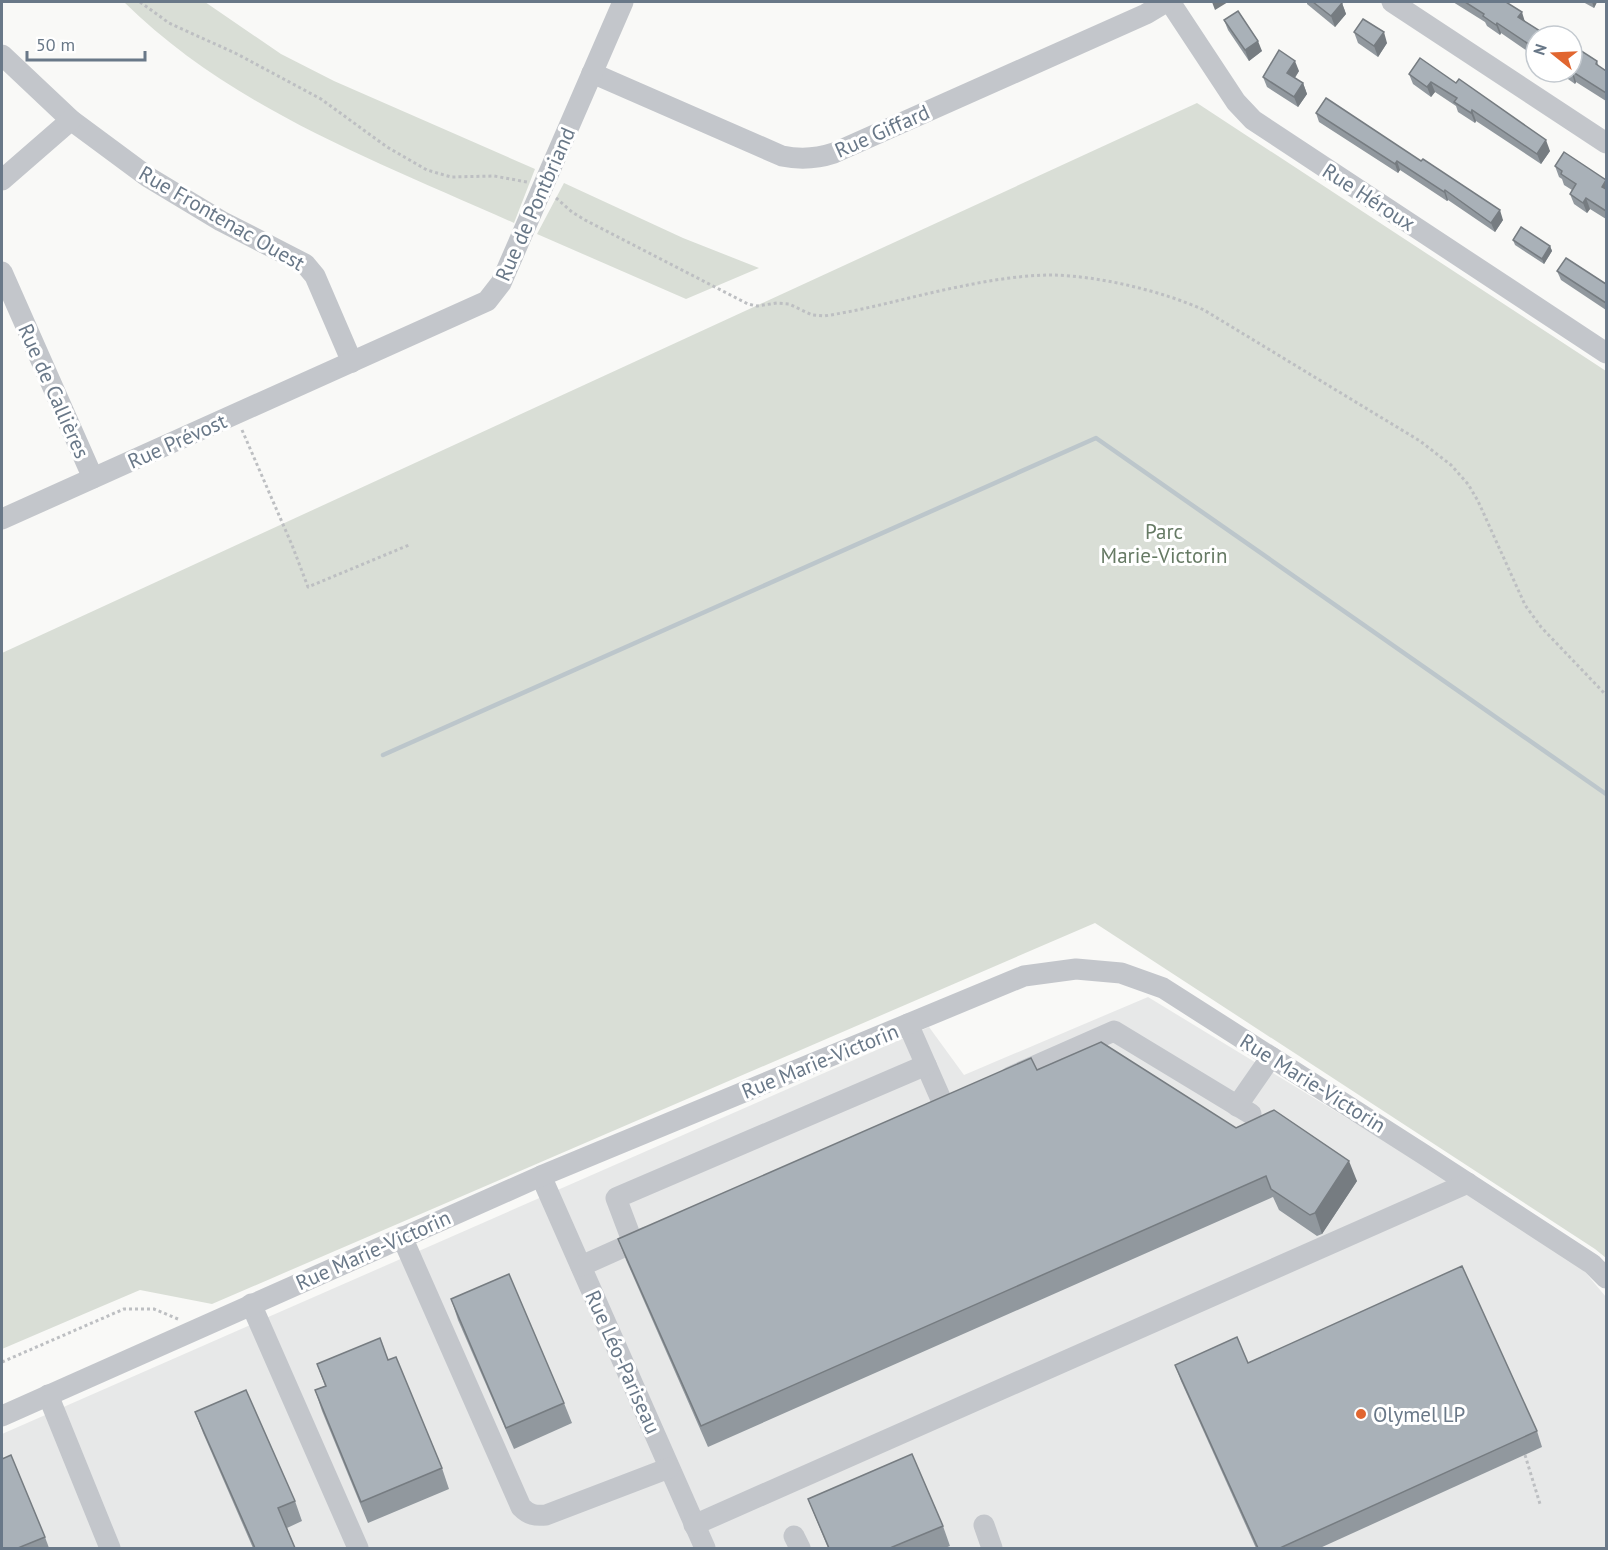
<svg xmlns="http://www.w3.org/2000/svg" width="1608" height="1550" viewBox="0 0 1608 1550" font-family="'PT Sans',sans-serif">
<rect width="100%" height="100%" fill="#f9f9f7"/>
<path fill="#e7e8e8" d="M1148,997l422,257 36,43v251h-1604v-114l927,-407 35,48z"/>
<g fill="#d9ded6">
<path d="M124,2h81l76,52 53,27 201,88 -21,54c-136,-61 -283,-115 -390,-221z"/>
<path d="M1197,103l409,268v887l-11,-9 -500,-326 -883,381 -72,-14 -138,59v-696z"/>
<path d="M564,183l119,55 76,30 -73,31 -149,-65z"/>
</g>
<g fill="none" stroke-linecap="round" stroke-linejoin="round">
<path stroke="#bcc6cb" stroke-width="4.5" d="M383,755l713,-317 510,356"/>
<g stroke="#bdbfc2" stroke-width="3" stroke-dasharray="3 3" stroke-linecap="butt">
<path d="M140,2l29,21 68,31 84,45 66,48 40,23 24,7 43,-1 33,6"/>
<path d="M556,198l16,14 13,8 163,84 9,2 20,-3 12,1 23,11 12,1c47,-7 92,-21 139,-30 29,-6 60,-11 90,-11 46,1 109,16 151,35l216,131 31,24 17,19 10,17 47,104 16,22 65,68"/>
<path d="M242,430l50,115 16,42 101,-42"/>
<path d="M2,1362l122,-53h30l24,10"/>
<path d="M1525,1455l15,49"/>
</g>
<g stroke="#c3c6cb" stroke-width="21">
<path d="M1170,2l66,100 17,18 353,233"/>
<path d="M1392,2l214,141"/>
<path d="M2,55l69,65 77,57 73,44 84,43 10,12 37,86"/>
<path d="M592,73l190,83c19,4 34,3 52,-3l312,-139 20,-12"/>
<path d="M2,180l69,-60"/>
<path d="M2,272l91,206"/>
<path d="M2,519l485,-218 14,-18 122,-281"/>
<path d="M926,1065l18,41"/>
<path d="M1010,1077l104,-46 137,83"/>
<path d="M1237,1106l34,-49"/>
<path d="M541,1176l164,372"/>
<path d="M402,1237l119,270c8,8 14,9 25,8l123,-47"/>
<path d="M633,1243l-17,-45 310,-133 -18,-41"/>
<path d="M581,1266l65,-29"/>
<path d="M251,1304l107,244"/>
<path d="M48,1395l62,153"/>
<path d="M2,1416l539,-240 483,-200 52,-7 45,4 42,15 260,166 169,110 14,14"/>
<path d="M694,1525l774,-342"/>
<path d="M984,1525l8,23"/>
<path d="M794,1536l6,12"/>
</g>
</g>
<g fill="#91989e">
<path d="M1307,2h33l2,1 4,11 -11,13 -28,-23z"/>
<path d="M1453,2h53l19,19 11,15v21l-35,-24 -1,2 -13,-9 -2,-4z"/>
<path d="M1583,2h14l-3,6z"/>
<path d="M1224,20l38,31 -13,10 -21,-31z"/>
<path d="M1354,32l33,11 -9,14 -20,-14z"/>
<path d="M1420,58l130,93 -9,13 -65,-43 -1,2 -17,-11 -2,-6 -21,-14 -4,5 -18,-13 -4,-10z"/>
<path d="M1597,61l2,6 7,4v30l-30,-19 -1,2 -17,-12h14z"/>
<path d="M1299,71l-4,7 8,5 4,11 -9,13 -31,-20 -4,-10z"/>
<path d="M1316,113l187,107 -8,12 -47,-32 -1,1 -47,-31 -2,3 -79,-51z"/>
<path d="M1555,166l51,14v39l-16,-10 -3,4 -13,-9 -4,-10 2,-4 -8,-5 -2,-6 -3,-2z"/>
<path d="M1513,240l37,6 2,5 -8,13 -29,-19z"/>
<path d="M1557,271l49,13v26l-45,-30z"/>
<path d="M1037,1070l199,58 121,53 -35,53 -5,2 -38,-26 -6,-13 -565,250 -82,-187 -8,-21z"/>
<path d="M451,1299l113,104 8,20 -58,26 -56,-129z"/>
<path d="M388,1360l54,108 7,21 -81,34 -46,-112 -7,-21 10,-4 -8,-22z"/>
<path d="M1248,1363l289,68 5,16 -222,101h-64l-75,-167 -6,-16z"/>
<path d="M195,1412l100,89 7,20 -15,7 8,20h-42l-50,-115z"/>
<path d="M808,1499l135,27 7,20 -5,2h-117z"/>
<path d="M45,1537l4,11h-47z"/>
</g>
<g fill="#767c81">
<path d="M1212,2h16l-13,8z"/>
<path d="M1592,2h5l-3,6z"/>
<path d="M1342,3l4,11 -11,13 -4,-11z"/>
<path d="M1522,12l3,10 -7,-5z"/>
<path d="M1497,23l4,10 -1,2 -4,-10z"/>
<path d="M1384,32l3,11 -9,14 -4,-11z"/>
<path d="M1258,41l4,10 -13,10 -4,-11z"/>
<path d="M1295,61l4,10 -8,12 -4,-10z"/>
<path d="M1573,72l3,10 -1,2 -3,-11z"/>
<path d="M1431,82l4,10 -4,5 -4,-10z"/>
<path d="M1303,83l4,11 -9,13 -4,-10z"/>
<path d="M1472,110l4,11 -1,2 -4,-10z"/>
<path d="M1546,140l4,11 -9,13 -4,-10z"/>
<path d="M1397,161l3,9 -2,3 -3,-9z"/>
<path d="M1606,181v16l-4,-10z"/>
<path d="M1445,190l3,10 -1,1 -3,-9z"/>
<path d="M1586,198l4,11 -3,4 -4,-10z"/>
<path d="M1500,210l3,10 -8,12 -4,-9z"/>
<path d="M1550,246l2,5 -8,13 -2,-5z"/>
<path d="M1349,1161l8,20 -35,53 -7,-21z"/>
</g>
<g fill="#a9b1b8" stroke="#767c81" stroke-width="1.5">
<path d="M1313,2h27l2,1 -11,13z"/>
<path d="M1465,2h41l16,10 -4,5 30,19h-12v13l-39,-26 -1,2 -13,-9 1,-2z"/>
<path d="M1238,11l20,30 -13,9 -21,-30z"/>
<path d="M1363,19l21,13 -10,14 -20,-14z"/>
<path d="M1553,33l6,3h-8z"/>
<path d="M1572,45l25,16 -1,3 10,7v22l-33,-21 -1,1 -2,-1h2z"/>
<path d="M1279,50l16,11 -8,12 16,10 -9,14 -31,-20z"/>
<path d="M1420,58l36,25 3,-4 87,61 -9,14 -65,-44 -1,3 -17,-11 3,-4 -26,-16 -4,5 -18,-13z"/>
<path d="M1326,98l95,63 2,-2 77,51 -9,13 -46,-33 -1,2 -47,-31 -2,3 -79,-51z"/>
<path d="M1564,152l42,28 -4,7 4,2v22l-20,-13 -3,5 -13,-9 6,-10 -15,-10 1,-3 -7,-5z"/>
<path d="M1521,227l29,19 -8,13 -29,-19z"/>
<path d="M1566,258l40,26v19l-49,-32z"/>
<path d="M1101,1042l135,86 38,-18 75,51 -34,52 -5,2 -39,-26 -5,-13 -565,250 -83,-187 413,-181 6,12z"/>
<path d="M1462,1266l75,165 -257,117h-22l-83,-183 62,-28 11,26z"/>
<path d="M509,1274l55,129 -58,25 -55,-129z"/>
<path d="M380,1338l8,22 8,-3 46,111 -81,34 -46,-112 11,-4 -9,-22z"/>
<path d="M246,1390l49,111 -17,7 17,40h-40l-60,-136z"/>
<path d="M912,1454l31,72 -53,22h-61l-21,-49z"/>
<path d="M11,1455l34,82 -27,11h-16v-89z"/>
</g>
<circle fill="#e16630" stroke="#fff" stroke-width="2" cx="1361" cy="1414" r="6"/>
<g text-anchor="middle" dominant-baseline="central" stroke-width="6" stroke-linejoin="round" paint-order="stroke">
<g font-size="21" fill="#697888" stroke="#fff">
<text transform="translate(882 131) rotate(-24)">Rue Giffard</text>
<text transform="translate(1369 197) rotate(33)">Rue Héroux</text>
<text transform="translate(535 204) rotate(-66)">Rue de Pontbriand</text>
<text transform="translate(222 218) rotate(30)">Rue Frontenac Ouest</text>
<text transform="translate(54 391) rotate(66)">Rue de Callières</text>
<text transform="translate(177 441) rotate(-24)">Rue Prévost</text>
<text transform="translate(820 1061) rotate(-22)">Rue Marie-Victorin</text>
<text transform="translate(1313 1083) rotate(32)">Rue Marie-Victorin</text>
<text transform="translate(373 1250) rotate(-24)">Rue Marie-Victorin</text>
<text transform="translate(623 1362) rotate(66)">Rue Léo-Pariseau</text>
</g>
<g font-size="21" fill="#667a64" stroke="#fff">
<text x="1164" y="531">Parc<tspan x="1164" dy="24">Marie-Victorin</tspan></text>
</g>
<g font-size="21" fill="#697888" stroke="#fff" text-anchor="start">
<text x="1373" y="1414">Olymel LP</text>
</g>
</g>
<rect width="1608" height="1550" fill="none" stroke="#697888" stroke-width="6"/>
<g transform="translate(1554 54) rotate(288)"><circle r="28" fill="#ffffff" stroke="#c3c9cf" stroke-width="1.5"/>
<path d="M0-4.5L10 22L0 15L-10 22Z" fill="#e16630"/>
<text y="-9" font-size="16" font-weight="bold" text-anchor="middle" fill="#697888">N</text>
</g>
<path d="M27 51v9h118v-9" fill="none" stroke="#697888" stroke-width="3"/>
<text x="36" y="51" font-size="18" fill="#697888" stroke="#ffffff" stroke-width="4.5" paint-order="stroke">50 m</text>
</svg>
